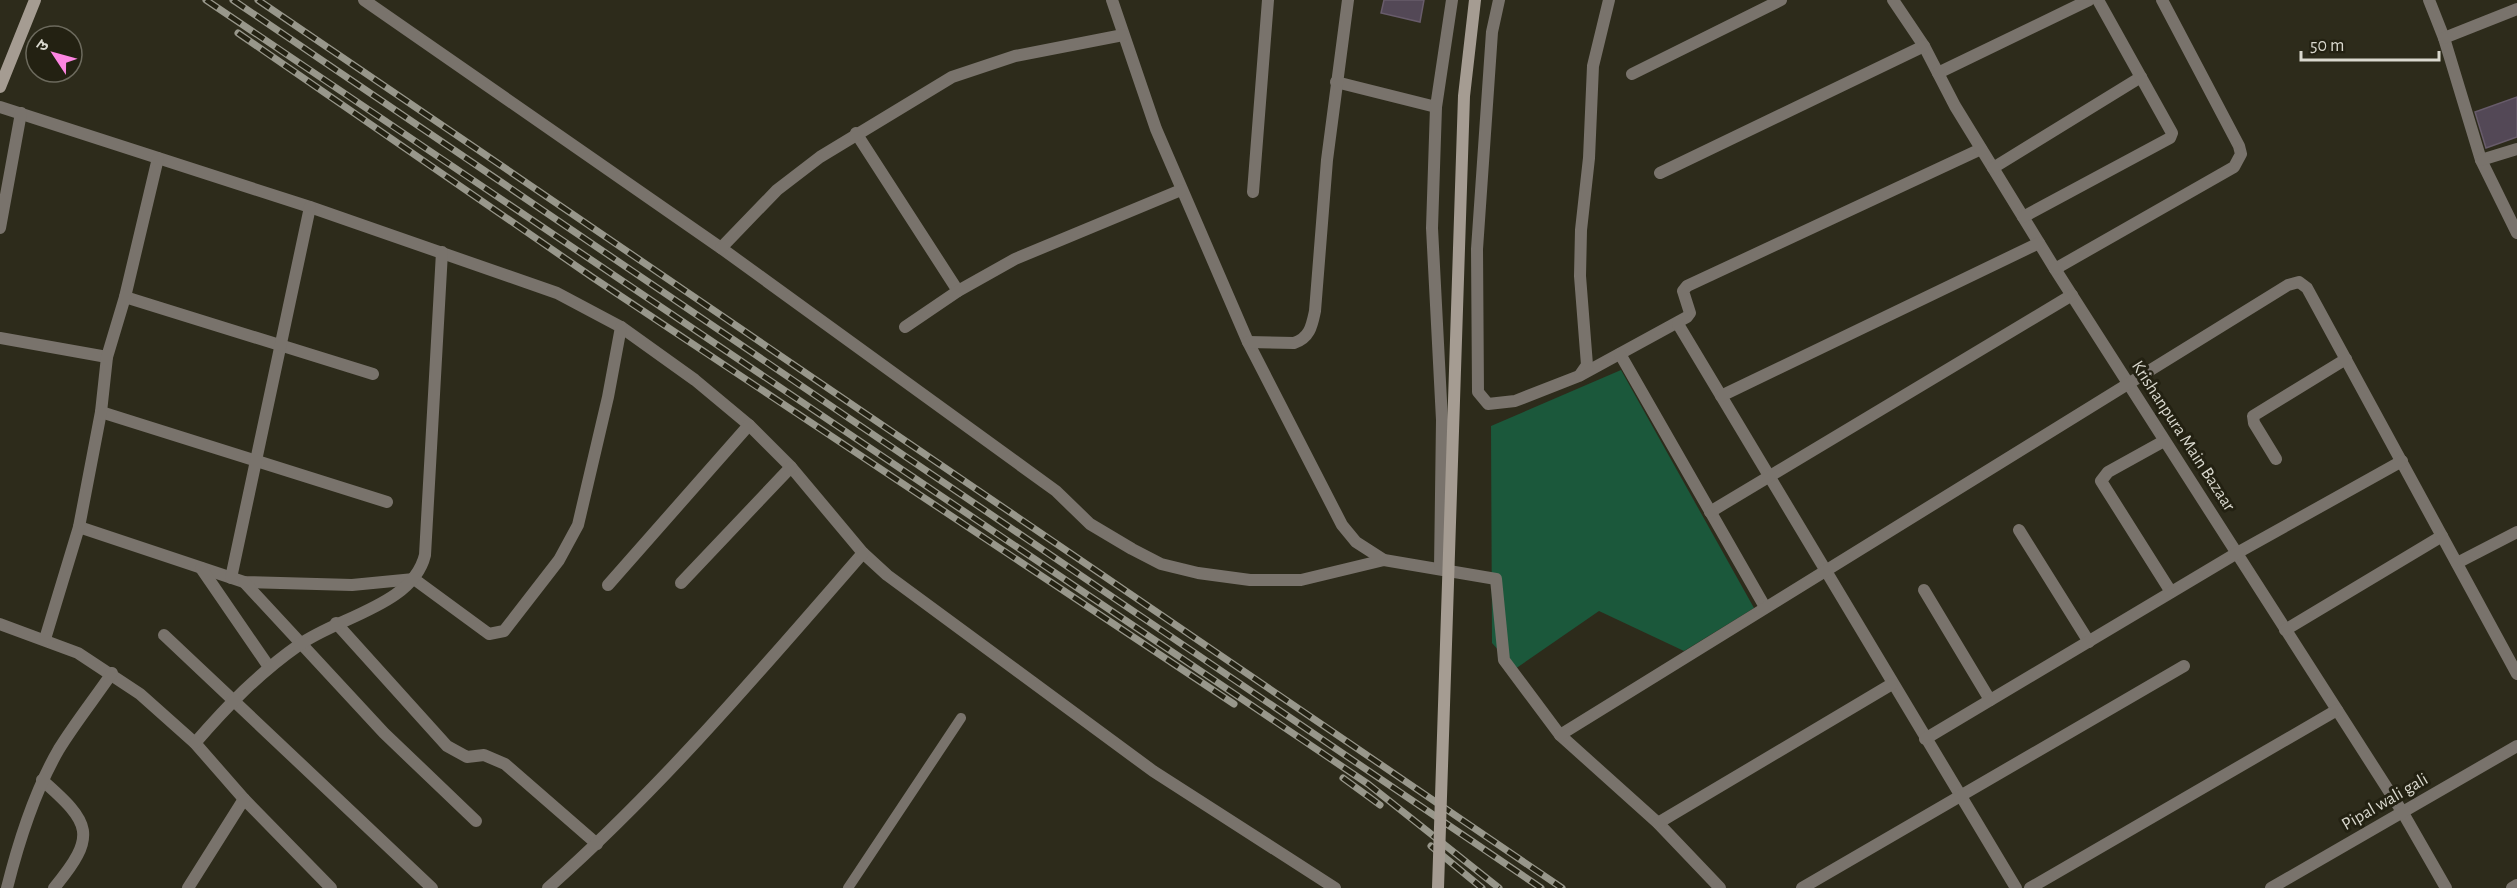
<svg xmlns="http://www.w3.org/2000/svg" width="2517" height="888" viewBox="0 0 2517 888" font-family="'Alegreya Sans','Noto Sans Devanagari',sans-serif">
<rect width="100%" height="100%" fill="#2d2b1b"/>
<path fill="#1b583b" d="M1621,370l133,238 -70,43 -85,-40 -84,58 -23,-26 -1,-217z"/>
<g fill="#534856" stroke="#685c6b" stroke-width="1.5">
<path d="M1384,0h40l-4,22 -39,-9z"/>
<path d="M2517,97v40l-31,11 -11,-36z"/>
</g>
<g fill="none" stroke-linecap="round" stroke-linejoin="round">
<path stroke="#79736c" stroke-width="10" d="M848,888l113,-170"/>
<g stroke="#79736c" stroke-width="12">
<path d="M364,0l357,248 335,243 34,33 42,25 29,15 37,9 52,7h51l83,-20"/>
<path d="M1112,0l44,129 92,213 94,183 14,17 28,18 112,19 8,81 56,75 98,88 62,65"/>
<path d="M1499,0l-7,32 -15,217 1,143 10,12 27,-3 64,-25 108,-59 3,-4 -7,-22 4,-5 294,-137"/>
<path d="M1893,0l31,46 31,60 100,163 348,544 43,75"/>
<path d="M2429,0l15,38 37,122 36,73"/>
<path d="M2444,38l73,-29"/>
<path d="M1938,73l151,-73"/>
<path d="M1632,74l149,-74"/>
<path d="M1336,82l100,25"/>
<path d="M0,107l310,100 247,86 64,34 74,53 54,45 42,42 72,86 24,22 266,196 182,117"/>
<path d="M856,133l102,158"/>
<path d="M2481,160l36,-11"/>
<path d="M1993,168l148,-91"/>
<path d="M1660,173l264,-127"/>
<path d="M1253,192l15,-192"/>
<path d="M2023,217l147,-79 2,-5 -74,-133"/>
<path d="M0,228l21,-115"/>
<path d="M721,248l56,-58 43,-33 132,-80 63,-21 108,-21"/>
<path d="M2055,269l179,-102 7,-13 -2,-8 -77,-146"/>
<path d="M125,297l248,77"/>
<path d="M1678,324l338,564"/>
<path d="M905,327l53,-36 57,-32 166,-69"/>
<path d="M0,338l107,19"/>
<path d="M1248,342l46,1c16,-5 18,-18 21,-32l12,-151 21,-160"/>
<path d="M1620,354l145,253"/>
<path d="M1580,375l7,-10 -7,-89 1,-46 8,-72 4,-92 16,-66"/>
<path d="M1721,396l318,-153"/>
<path d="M101,412l286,90"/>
<path d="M2164,441l-56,31 -7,9 70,111"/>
<path d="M2276,459l-22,-36 -1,-7 93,-57"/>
<path d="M1710,512l362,-217"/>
<path d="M79,527l165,55 108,3 62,-6 75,55 15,-3 55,-71 19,-35 30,-128 13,-70"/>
<path d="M2019,530l70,112"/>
<path d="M2457,563l60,-31"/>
<path d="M201,568l68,99"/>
<path d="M1440,569l2,-149 -10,-192 4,-121 16,-107"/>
<path d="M231,578l79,-371"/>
<path d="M244,582l140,151 92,88"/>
<path d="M681,583l110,-116"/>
<path d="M608,585l141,-160"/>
<path d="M1924,590l66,110"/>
<path d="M336,623l111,123 20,11 17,-2 21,9 92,80"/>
<path d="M0,624l78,29 62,41 55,49 49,56 87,89"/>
<path d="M2285,630l157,-94"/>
<path d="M164,635l268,253"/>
<path d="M45,639l34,-112 22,-115 6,-55 18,-60 33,-139"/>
<path d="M1560,735c241,-151 486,-298 728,-450l11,-3 8,6 210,386"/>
<path d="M1925,739l312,-186 165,-92"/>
<path d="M195,743c32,-37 64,-70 104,-98 39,-28 114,-40 126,-90l17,-303"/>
<path d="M42,780c49,43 56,55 12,108"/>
<path d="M1658,823l234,-139"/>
<path d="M7,888c12,-48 27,-96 52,-139 16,-26 36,-51 53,-76"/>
<path d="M188,888l56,-89"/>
<path d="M548,888c115,-102 214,-219 315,-335"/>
<path d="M1802,888l382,-222"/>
<path d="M2030,888l307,-178"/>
<path d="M2271,888l246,-142"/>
<path d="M2512,888l5,-3"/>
</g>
<path stroke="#a59c92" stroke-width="12" d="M0,87l35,-87"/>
<g stroke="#98978b" stroke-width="7">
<g id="rail">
<path d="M206,0l1162,784 131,104"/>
<path d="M233,0l1308,888"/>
<path d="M258,0l1304,888"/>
<path d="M238,33l354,244 642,427"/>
<path d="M1343,778l37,27"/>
<path d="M1431,846l51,42"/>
</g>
</g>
<use href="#rail" stroke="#232112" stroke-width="4.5" stroke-dasharray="14" stroke-linecap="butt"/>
<path stroke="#a59c92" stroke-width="12" d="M1438,888l26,-792 11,-96"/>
</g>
<g text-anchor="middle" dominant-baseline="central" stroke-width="6" stroke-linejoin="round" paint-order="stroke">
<g font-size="18" fill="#d9d8ce" stroke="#232112">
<text transform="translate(2183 436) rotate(57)">Krishanpura Main Bazaar</text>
<text transform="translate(2385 802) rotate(-30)">Pipal wali gali</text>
</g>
</g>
<g transform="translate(54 54) rotate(306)"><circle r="28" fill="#232112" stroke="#6c6a5d" stroke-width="1.5"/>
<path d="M0-4.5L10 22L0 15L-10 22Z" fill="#fd86e2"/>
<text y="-9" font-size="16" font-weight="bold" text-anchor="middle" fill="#d9d8ce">उ</text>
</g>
<path d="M2301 51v9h138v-9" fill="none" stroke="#d9d8ce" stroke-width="3"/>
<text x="2310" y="51" font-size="18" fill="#d9d8ce" stroke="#232112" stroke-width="4.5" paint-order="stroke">50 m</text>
</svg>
